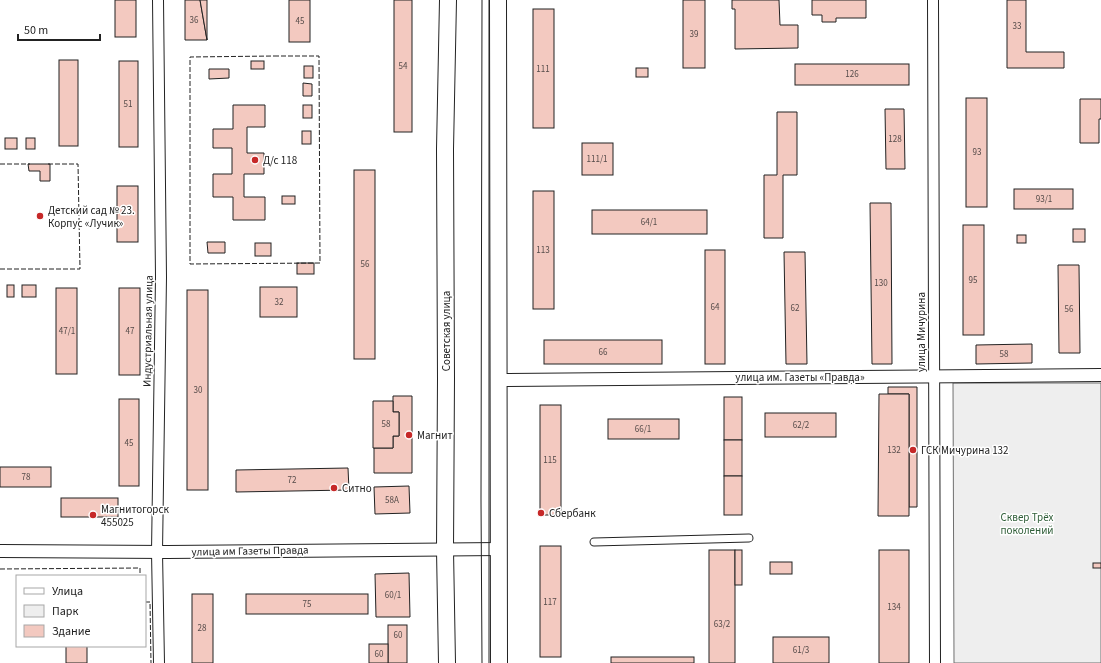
<svg xmlns="http://www.w3.org/2000/svg" width="1101" height="663" viewBox="0 0 1101 663" font-family="'Source Sans 3',sans-serif">
<rect width="100%" height="100%" fill="#fff"/>
<path fill="#eee" stroke="#6f6f6f" d="M953,383h148v280h-147z"/>
<g fill="#f3c9c0" stroke="#222">
<rect x="115" y="0" width="21" height="37"/>
<path d="M185,0h15l7,40h-22z"/>
<path d="M200,0h7v40z"/>
<rect x="289" y="0" width="21" height="42"/>
<rect x="394" y="0" width="18" height="132"/>
<rect x="683" y="0" width="22" height="68"/>
<path d="M732,0h47l1,25h18v23l-63,1v-40h-3z"/>
<path d="M812,0h54v18h-30v4h-14v-7h-10z"/>
<path d="M1007,0h19v52h38v16h-57z"/>
<rect x="533" y="9" width="21" height="119"/>
<rect x="59" y="60" width="19" height="86"/>
<rect x="119" y="61" width="19" height="86"/>
<rect x="251" y="61" width="13" height="8"/>
<rect x="795" y="64" width="114" height="21"/>
<rect x="304" y="66" width="9" height="12"/>
<rect x="636" y="68" width="12" height="9"/>
<path d="M209,69h20v9l-20,1z"/>
<path d="M303,83l9,1v12h-9z"/>
<rect x="966" y="98" width="21" height="109"/>
<path d="M1080,99h21v20h-2v24h-19z"/>
<path d="M233,105h32v22h-18v26h17v21h-20v23h21v23h-32v-23h-20v-23h19v-26h-19v-19h20z"/>
<rect x="303" y="105" width="9" height="13"/>
<path d="M885,109h19l1,60h-19z"/>
<path d="M777,112h20v63h-14v63h-19v-63h13z"/>
<rect x="302" y="131" width="9" height="13"/>
<rect x="5" y="138" width="12" height="11"/>
<rect x="26" y="138" width="9" height="11"/>
<rect x="582" y="143" width="31" height="32"/>
<path d="M28,164h22v17h-10v-10h-11z"/>
<rect x="354" y="170" width="21" height="189"/>
<rect x="117" y="186" width="21" height="56"/>
<rect x="1014" y="189" width="59" height="20"/>
<rect x="533" y="191" width="21" height="118"/>
<rect x="282" y="196" width="13" height="8"/>
<path d="M870,203h21l1,161h-20z"/>
<rect x="592" y="210" width="115" height="24"/>
<rect x="963" y="225" width="21" height="110"/>
<rect x="1073" y="229" width="12" height="13"/>
<rect x="1017" y="235" width="9" height="8"/>
<path d="M207,242h18v11h-17z"/>
<rect x="255" y="243" width="16" height="13"/>
<rect x="705" y="250" width="20" height="114"/>
<path d="M784,252h21l2,112h-21z"/>
<rect x="297" y="263" width="17" height="11"/>
<path d="M1058,265h21l1,88h-21z"/>
<rect x="7" y="285" width="7" height="12"/>
<rect x="22" y="285" width="14" height="12"/>
<rect x="260" y="287" width="37" height="30"/>
<rect x="56" y="288" width="21" height="86"/>
<rect x="119" y="288" width="21" height="87"/>
<rect x="187" y="290" width="21" height="200"/>
<rect x="544" y="340" width="118" height="24"/>
<path d="M1032,344v19l-56,1v-19z"/>
<path d="M888,387h29v120h-8v-113h-21z"/>
<path d="M879,394h30v122h-31z"/>
<path d="M393,396h19v77h-38v-25h19v-12h6v-24h-6z"/>
<rect x="724" y="397" width="18" height="43"/>
<rect x="119" y="399" width="20" height="87"/>
<path d="M373,401h20v11h6v24h-6v12h-20z"/>
<rect x="540" y="405" width="21" height="110"/>
<rect x="765" y="413" width="71" height="24"/>
<rect x="608" y="419" width="71" height="20"/>
<rect x="724" y="440" width="18" height="36"/>
<rect x="0" y="467" width="51" height="20"/>
<path d="M348,468l1,22 -113,2v-22z"/>
<rect x="724" y="476" width="18" height="39"/>
<path d="M409,486l1,27 -35,1 -1,-27z"/>
<rect x="61" y="498" width="57" height="19"/>
<rect x="540" y="546" width="21" height="111"/>
<rect x="709" y="550" width="26" height="113"/>
<rect x="735" y="550" width="7" height="35"/>
<rect x="879" y="550" width="30" height="113"/>
<rect x="770" y="562" width="22" height="12"/>
<rect x="1093" y="563" width="8" height="5"/>
<path d="M409,573l1,44h-34l-1,-43z"/>
<rect x="192" y="594" width="21" height="69"/>
<rect x="246" y="594" width="122" height="20"/>
<rect x="388" y="625" width="19" height="38"/>
<rect x="773" y="637" width="56" height="26"/>
<rect x="369" y="644" width="19" height="19"/>
<rect x="66" y="646" width="21" height="17"/>
<rect x="611" y="657" width="83" height="6"/>
</g>
<g fill="none" stroke-linecap="round" stroke-linejoin="round">
<g stroke="#222" stroke-width="9">
<path id="pedestrian" d="M594,542l155,-4"/>
</g>
<g stroke="#222" stroke-width="12">
<g id="minor">
<path d="M158,0l3,277 -4,275 2,111"/>
<path d="M933,0l2,663"/>
</g>
</g>
<g stroke="#222" stroke-width="14">
<g id="tertiary">
<path d="M498,380l603,-5"/>
<path d="M0,551l167,1 333,-3"/>
</g>
</g>
<g stroke="#222" stroke-width="18">
<g id="primary">
<path d="M498,0l1,663"/>
<path d="M447,663l-2,-113 1,-172 -1,-229 3,-149"/>
</g>
</g>
<use href="#pedestrian" stroke="#fff" stroke-width="7"/>
<use href="#minor" stroke="#fff" stroke-width="10"/>
<use href="#tertiary" stroke="#fff" stroke-width="12"/>
<use href="#primary" stroke="#fff" stroke-width="16"/>
<g stroke="#222" stroke-width="1">
<path d="M482,663l-1,-164 1,-499"/>
<path d="M489,663v-663"/>
</g>
<g stroke="#222" stroke-width="1" stroke-dasharray="5 2" stroke-linecap="butt">
<path d="M274,56h45l1,207 -130,1v-207z"/>
<path d="M0,164h30"/>
<path d="M0,269h80l-2,-105h-30"/>
<path d="M0,569l140,-1v8"/>
<path d="M145,602h5l1,61"/>
</g>
</g>
<g fill="#c62828" stroke="#fff" stroke-width="1.5">
<circle cx="255" cy="160" r="4"/>
<circle cx="40" cy="216" r="4"/>
<circle cx="409" cy="435" r="4"/>
<circle cx="913" cy="450" r="4"/>
<circle cx="334" cy="488" r="4"/>
<circle cx="541" cy="513" r="4"/>
<circle cx="93" cy="515" r="4"/>
</g>
<g text-anchor="middle" dominant-baseline="central" stroke-width="3" stroke-linejoin="round" paint-order="stroke">
<g font-size="9" fill="#564c4a">
<text x="194" y="20">36</text>
<text x="300" y="21">45</text>
<text x="1017" y="26">33</text>
<text x="694" y="34">39</text>
<text x="403" y="66">54</text>
<text x="543" y="69">111</text>
<text x="852" y="74">126</text>
<text x="128" y="104">51</text>
<text x="895" y="139">128</text>
<text x="977" y="152">93</text>
<text x="597" y="159">111/1</text>
<text x="1044" y="199">93/1</text>
<text x="649" y="222">64/1</text>
<text x="543" y="250">113</text>
<text x="365" y="264">56</text>
<text x="973" y="280">95</text>
<text x="881" y="283">130</text>
<text x="279" y="302">32</text>
<text x="715" y="307">64</text>
<text x="795" y="308">62</text>
<text x="1069" y="309">56</text>
<text x="67" y="331">47/1</text>
<text x="130" y="331">47</text>
<text x="603" y="352">66</text>
<text x="1004" y="354">58</text>
<text x="198" y="390">30</text>
<text x="386" y="424">58</text>
<text x="801" y="425">62/2</text>
<text x="643" y="429">66/1</text>
<text x="129" y="443">45</text>
<text x="894" y="450">132</text>
<text x="550" y="460">115</text>
<text x="26" y="477">78</text>
<text x="292" y="480">72</text>
<text x="392" y="500">58А</text>
<text x="393" y="595">60/1</text>
<text x="550" y="602">117</text>
<text x="307" y="604">75</text>
<text x="894" y="607">134</text>
<text x="722" y="624">63/2</text>
<text x="202" y="628">28</text>
<text x="398" y="635">60</text>
<text x="801" y="650">61/3</text>
<text x="379" y="654">60</text>
</g>
<g font-size="11" fill="#222" stroke="#fff" text-anchor="start">
<text x="263" y="160">Д/с 118</text>
<text x="48" y="210">Детский сад № 23.<tspan x="48" dy="13">Корпус «Лучик»</tspan></text>
<text x="417" y="435">Магнит</text>
<text x="921" y="450">ГСК Мичурина 132</text>
<text x="342" y="488">Ситно</text>
<text x="101" y="509">Магнитогорск<tspan x="101" dy="13">455025</tspan></text>
<text x="549" y="513">Сбербанк</text>
</g>
<g font-size="11" fill="#222" stroke="#fff">
<text transform="translate(148 331) rotate(-89)">Индустриальная улица</text>
<text transform="translate(446 331) rotate(-90)">Советская улица</text>
<text transform="translate(921 332) rotate(-90)">улица Мичурина</text>
<text x="800" y="377">улица им. Газеты «Правда»</text>
<text transform="translate(250 551) rotate(-1)">улица им Газеты Правда</text>
</g>
<g font-size="11" fill="#2f5e38" stroke="#fff">
<text x="1027" y="517">Сквер Трёх<tspan x="1027" dy="13">поколений</tspan></text>
</g>
</g>
<rect x="16" y="575" width="130" height="72" fill="#ffffff" stroke="#a7a7a7"/>
<rect x="24" y="588" width="20" height="6" fill="#ffffff" stroke="#a7a7a7"/>
<text x="52" y="595" font-size="12" fill="#222222">Улица</text>
<rect x="24" y="605" width="20" height="12" fill="#eeeeee" stroke="#a7a7a7"/>
<text x="52" y="615" font-size="12" fill="#222222">Парк</text>
<rect x="24" y="625" width="20" height="12" fill="#f3c9c0" stroke="#a7a7a7"/>
<text x="52" y="635" font-size="12" fill="#222222">Здание</text>
<path d="M18 34v6h82v-6" fill="none" stroke="#222222" stroke-width="2"/>
<text x="24" y="34" font-size="12" fill="#222222" stroke="#ffffff" stroke-width="3" paint-order="stroke">50 m</text>
</svg>
